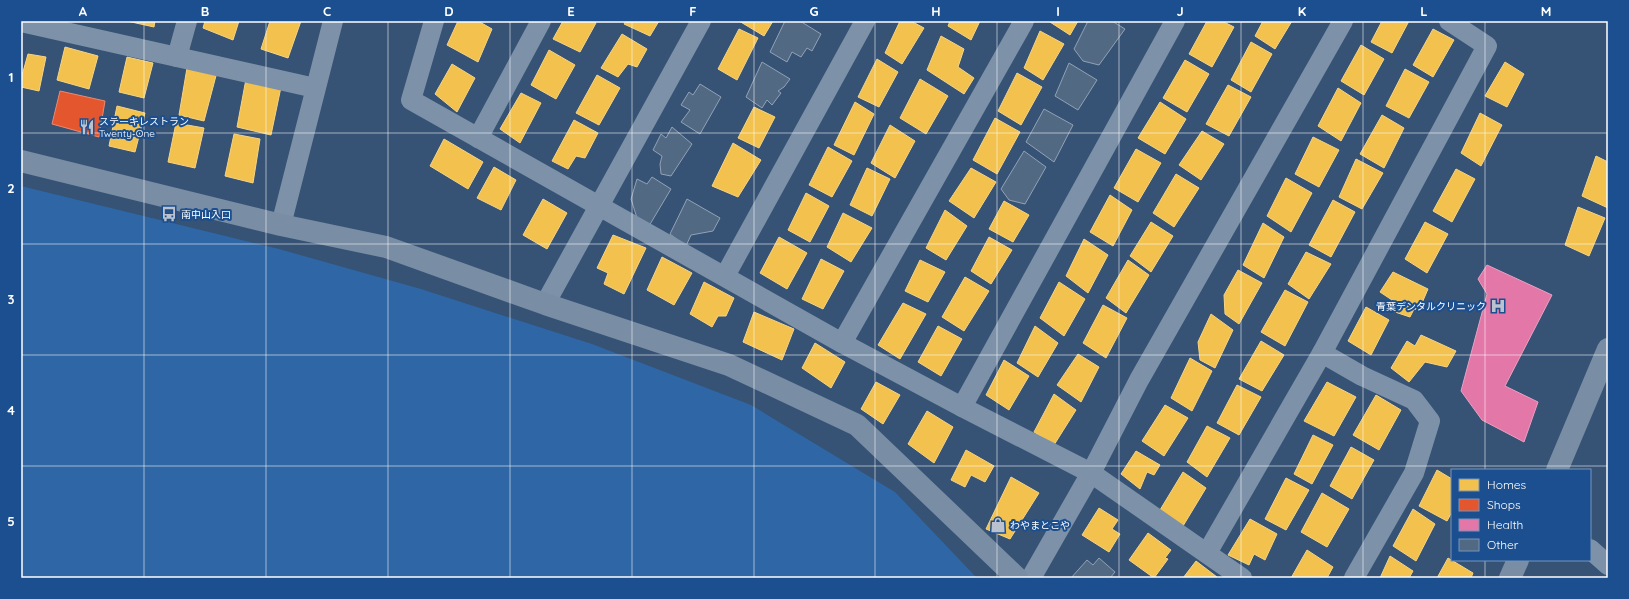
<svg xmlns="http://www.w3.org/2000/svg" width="1629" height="599" viewBox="0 0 1629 599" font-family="Quicksand,'Noto Sans JP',sans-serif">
<rect width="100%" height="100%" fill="#365274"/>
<path fill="#2f66a5" d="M21,186l258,63 142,40 171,55 159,61 144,87 82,86h-956z"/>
<g fill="#f2c14e" stroke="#f6d483">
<path d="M127,21h28l-1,6z"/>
<path d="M205,21h34l-6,19 -30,-12z"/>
<path d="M270,21h31l-13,37 -27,-9z"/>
<path d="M458,21h20l14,8 -14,33 -31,-17z"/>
<path d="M563,21h30l3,2 -16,29 -27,-13z"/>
<path d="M626,21h33l-9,15 -26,-12z"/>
<path d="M739,21h34l-9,15z"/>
<path d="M900,21h11l13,7 -22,36 -17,-11z"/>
<path d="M950,21h30l-9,19 -23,-14z"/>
<path d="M1051,21h27l-8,14 -20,-13z"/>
<path d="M1207,21h15l12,6 -22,40 -23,-13z"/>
<path d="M1263,21h29l-17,28 -20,-13z"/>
<path d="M1382,21h27l-17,32 -21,-11z"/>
<path d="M739,29l19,9 -21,42 -19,-11z"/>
<path d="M1433,29l21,11 -21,37 -20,-12z"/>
<path d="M1040,31l24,13 -21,36 -19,-12z"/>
<path d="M622,34l25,15 -10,18 -9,-3 -10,13 -17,-9z"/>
<path d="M941,36l23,13 -6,18 16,11 -10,16 -37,-24z"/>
<path d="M1251,42l21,12 -21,38 -20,-12z"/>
<path d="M1361,45l23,14 -20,36 -23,-14z"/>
<path d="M65,47l33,9 -9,33 -32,-9z"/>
<path d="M549,50l26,15 -19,34 -25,-14z"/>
<path d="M28,54l18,3 -7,34 -18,-4v-8z"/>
<path d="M127,57l26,6 -9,35 -25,-6z"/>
<path d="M877,59l21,13 -19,35 -21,-10z"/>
<path d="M1185,60l24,14 -22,38 -24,-14z"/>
<path d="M1505,62l19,12 -17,33 -22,-11z"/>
<path d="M452,64l23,14 -18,34 -22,-18z"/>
<path d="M187,68l30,4 -13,49 -25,-6z"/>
<path d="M1405,69l24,13 -20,36 -23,-12z"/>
<path d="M1017,73l25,14 -21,38 -23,-14z"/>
<path d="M597,75l23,13 -21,37 -23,-12z"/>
<path d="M246,79l35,8 -10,48 -34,-8z"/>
<path d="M920,79l28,17 -22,38 -26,-16z"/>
<path d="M1228,85l23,12 -22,39 -23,-12z"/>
<path d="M1338,88l23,15 -20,38 -23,-15z"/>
<path d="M521,93l20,10 -21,40 -20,-14z"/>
<path d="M855,102l19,12 -20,41 -20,-10z"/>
<path d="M1160,102l26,17 -21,35 -27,-16z"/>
<path d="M117,106l28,7 -10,39 -26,-6z"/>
<path d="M754,107l21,10 -16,31 -21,-10z"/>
<path d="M1480,113l22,12 -21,41 -20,-13z"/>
<path d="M1382,115l22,13 -20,40 -24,-14z"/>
<path d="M995,118l25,14 -23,42 -24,-14z"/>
<path d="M574,120l24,13 -13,25 -9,-2 -8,13 -16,-8z"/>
<path d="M176,123l28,5 -9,40 -27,-6z"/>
<path d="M890,125l25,16 -20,37 -24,-15z"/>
<path d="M1202,131l22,13 -23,36 -22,-15z"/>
<path d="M234,134l26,5 -7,44 -28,-7z"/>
<path d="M1313,137l26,13 -20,37 -24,-13z"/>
<path d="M444,139l39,23 -15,27 -38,-23z"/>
<path d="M733,143l28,17 -23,37 -26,-11z"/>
<path d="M828,147l24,14 -20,36 -23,-12z"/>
<path d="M1136,149l25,14 -23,39 -24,-14z"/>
<path d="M1596,156l12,6v46l-26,-12z"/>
<path d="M1356,159l27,14 -21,36 -23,-12z"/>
<path d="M494,167l22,13 -15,30 -24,-12z"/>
<path d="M867,168l23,11 -18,37 -22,-11z"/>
<path d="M971,168l25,14 -22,36 -25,-17z"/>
<path d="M1456,169l19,10 -23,43 -19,-11z"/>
<path d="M1176,174l23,14 -25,39 -21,-14z"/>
<path d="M1286,178l26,15 -21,39 -24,-16z"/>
<path d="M806,193l23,13 -19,36 -22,-12z"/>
<path d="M1110,195l22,15 -19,36 -23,-14z"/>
<path d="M543,199l24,14 -20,36 -24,-14z"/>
<path d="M1333,200l22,12 -24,45 -22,-12z"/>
<path d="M1004,201l25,14 -16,27 -24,-13z"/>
<path d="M1578,207l27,11 -16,38 -24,-11z"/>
<path d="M945,210l22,16 -21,34 -20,-12z"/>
<path d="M843,213l29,15 -21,34 -24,-15z"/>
<path d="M1151,222l22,14 -22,36 -21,-16z"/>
<path d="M1425,222l23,12 -21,39 -22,-14z"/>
<path d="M1263,223l21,14 -20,41 -21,-13z"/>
<path d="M613,235l33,13 -22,46 -20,-10 4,-11 -11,-5z"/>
<path d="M779,237l28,16 -20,36 -27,-16z"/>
<path d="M989,237l23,13 -21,34 -20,-13z"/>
<path d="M1084,239l24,16 -20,38 -22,-17z"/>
<path d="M1306,252l25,12 -22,35 -21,-15z"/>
<path d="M662,257l30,16 -18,32 -27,-15z"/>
<path d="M821,259l23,12 -21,38 -21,-10z"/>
<path d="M920,260l25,12 -17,30 -23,-11z"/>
<path d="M1128,260l21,15 -23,38 -20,-15z"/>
<path d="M1238,270l24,13 -23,41 -14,-10 -1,-19z"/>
<path d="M1393,272l35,17 -9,21 -5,-1 -4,8 -21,-7 3,-10 -12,-8z"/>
<path d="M965,277l24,14 -25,40 -22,-14z"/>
<path d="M704,282l30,16 -8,18h-8l-6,11 -22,-13z"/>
<path d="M1059,282l26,17 -21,37 -24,-18z"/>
<path d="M1285,290l23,12 -23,44 -24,-14z"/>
<path d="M903,303l23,11 -26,45 -22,-14z"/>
<path d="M1103,305l24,13 -21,40 -23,-15z"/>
<path d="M1366,307l23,13 -18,35 -23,-14z"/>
<path d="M754,312l40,17 -12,31 -39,-18z"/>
<path d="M1211,314l22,16 -18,38 -15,-8 -2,-18z"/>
<path d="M938,326l24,13 -21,37 -23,-14z"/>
<path d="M1035,326l23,17 -20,34 -21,-14z"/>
<path d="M1421,335l35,16 -9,16 -22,-5 -16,20 -18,-14 16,-27 8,5z"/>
<path d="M1261,341l23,14 -22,36 -23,-12z"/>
<path d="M815,343l30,19 -14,26 -29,-20z"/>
<path d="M1078,354l21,13 -18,35 -24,-17z"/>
<path d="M1190,358l22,13 -20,40 -21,-13z"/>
<path d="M1004,360l25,16 -20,34 -23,-15z"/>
<path d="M876,382l24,13 -17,29 -22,-15z"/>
<path d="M1327,382l29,15 -22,39 -30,-15z"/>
<path d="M1237,385l24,12 -22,38 -22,-12z"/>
<path d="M1054,394l22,16 -22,35 -20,-13z"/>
<path d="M1376,395l25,15 -22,40 -26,-15z"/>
<path d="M1165,405l23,13 -24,38 -22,-15z"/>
<path d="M927,411l26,16 -19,36 -26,-19z"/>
<path d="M1207,426l23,12 -23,39 -20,-15z"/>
<path d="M1313,435l20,10 -21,39 -18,-10z"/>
<path d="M1351,447l23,13 -22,39 -22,-13z"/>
<path d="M966,450l28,16 -9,16 -14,-7 -6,12 -14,-7z"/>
<path d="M1136,451l24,14 -6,10 -7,-3 -7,17 -19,-15z"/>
<path d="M1437,470l15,9v33l-5,9 -28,-15z"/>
<path d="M1183,472l23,16 -23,38 -23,-16z"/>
<path d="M1011,477l28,16 -29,46 -24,-10z"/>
<path d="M1286,478l23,12 -23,40 -21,-11z"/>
<path d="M1322,493l27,16 -22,38 -26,-15z"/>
<path d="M1099,508l19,12 -6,9 8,5 -11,18 -27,-17z"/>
<path d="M1413,509l22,15 -19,37 -23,-15z"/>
<path d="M1250,519l27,15 -12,26 -11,-6 -5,11 -21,-10z"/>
<path d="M1148,533l23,17 -6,8 3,1 -14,19 -25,-18z"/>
<path d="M1307,550l26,17 -6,11h-36z"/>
<path d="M1390,556l23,15 -4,7h-29z"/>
<path d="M1448,558l25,15 -2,5h-34z"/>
<path d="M1196,561l21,16 -1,1h-33z"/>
</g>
<path fill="#e4572e" stroke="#ec896d" d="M60,91l45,10 -6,36 -47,-13z"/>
<path fill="#e377a8" stroke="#eba0c2" d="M1487,265l65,30 -47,91 33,16 -14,40 -42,-22 -21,-29 26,-97 -9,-15z"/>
<g fill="#526984" stroke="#92a2b6">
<path d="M785,21h15l21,13 -9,17 -5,-3 -6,9 -9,-5 -5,10 -17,-10z"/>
<path d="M1088,21h24l13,8 -26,36 -16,-4 -9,-12z"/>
<path d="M762,62l28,17 -6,8 -6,4 3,2 -9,12 -5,-5 -5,8 -16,-11z"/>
<path d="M1069,63l28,17 -19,30 -23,-14z"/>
<path d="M700,84l21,13 -21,37 -19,-12 9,-12 -9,-5 8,-13 4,3z"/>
<path d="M1044,109l29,16 -19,37 -28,-20z"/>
<path d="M672,127l20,17 -21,32 -10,-2 -1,-10 2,-8 -9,-6 8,-16 5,4z"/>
<path d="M1024,151l22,16 -21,37 -16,-4 -8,-11z"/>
<path d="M652,177l19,12 -22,37 -12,-8 -6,-19 6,-20 10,5z"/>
<path d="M687,199l33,19 -7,13 -22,4 -5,11 -16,-12z"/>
<path d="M1099,558l16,14 -5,6h-39l16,-18 6,5z"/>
</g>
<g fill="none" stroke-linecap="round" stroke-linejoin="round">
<g stroke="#7d92a8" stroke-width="20">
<path d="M434,21l-23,79 431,243 120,64 129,66 151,105"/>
<path d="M21,22l294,66"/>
<path d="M177,57l10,-36"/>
<path d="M478,138l63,-117"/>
<path d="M281,225l52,-204"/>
<path d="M725,276l140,-255"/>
<path d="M545,304l156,-283"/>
<path d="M842,343l182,-322"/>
<path d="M1322,353l40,23 52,24 16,21 -16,52 -60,105"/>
<path d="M962,407l213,-386"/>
<path d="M1590,549l18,16"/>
<path d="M1207,553l115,-200 165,-307 -38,-25"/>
<path d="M1031,578l60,-105 48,-93 204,-359"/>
</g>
<g stroke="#798da4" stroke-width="22">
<path d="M21,161l260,64 105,22 159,57 184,61 128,60 160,153"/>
<path d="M1557,470l51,-121"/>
<path d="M1510,578l8,-18"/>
</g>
</g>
<path fill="none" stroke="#fff" stroke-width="1" stroke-opacity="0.55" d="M144,21v557M266,21v557M388,21v557M510,21v557M632,21v557M754,21v557M875,21v557M997,21v557M1119,21v557M1241,21v557M1363,21v557M1485,21v449M21,133h1587M21,244h1587M21,355h1587M21,466h1587M1485,560v18"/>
<defs>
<g id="restaurant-bare" transform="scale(1.2)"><path d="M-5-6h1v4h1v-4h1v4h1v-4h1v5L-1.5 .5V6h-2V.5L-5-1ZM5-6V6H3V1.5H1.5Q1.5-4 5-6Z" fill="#b9c2ce" stroke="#1b4f8f" stroke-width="2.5" paint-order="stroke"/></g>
<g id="bus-bare" transform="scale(1.2)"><path d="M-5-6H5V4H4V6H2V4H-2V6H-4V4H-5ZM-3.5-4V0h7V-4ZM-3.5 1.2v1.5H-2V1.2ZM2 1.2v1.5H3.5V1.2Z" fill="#b9c2ce" stroke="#1b4f8f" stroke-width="2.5" paint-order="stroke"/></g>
<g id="hospital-bare" transform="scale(1.2)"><path d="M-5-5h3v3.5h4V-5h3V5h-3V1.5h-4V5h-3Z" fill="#b9c2ce" stroke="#1b4f8f" stroke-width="2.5" paint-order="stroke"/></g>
<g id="shop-bare" transform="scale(1.2)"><path d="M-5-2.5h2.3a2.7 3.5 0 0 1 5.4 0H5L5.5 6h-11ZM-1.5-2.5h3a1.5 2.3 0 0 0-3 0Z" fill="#b9c2ce" stroke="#1b4f8f" stroke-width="2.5" paint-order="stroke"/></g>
</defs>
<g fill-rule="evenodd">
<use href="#restaurant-bare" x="87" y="127"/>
<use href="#bus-bare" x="169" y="214"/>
<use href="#hospital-bare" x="1498" y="306"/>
<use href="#shop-bare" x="998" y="525"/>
</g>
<g text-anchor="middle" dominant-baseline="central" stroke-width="4" stroke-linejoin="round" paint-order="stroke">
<g font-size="10" fill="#fff" stroke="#1b4f8f" text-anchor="start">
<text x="99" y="121">ステーキレストラン<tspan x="99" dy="12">Twenty-One</tspan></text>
<text x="181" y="214">南中山入口</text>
<text x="1486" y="306" text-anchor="end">青葉デンタルクリニック</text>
<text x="1010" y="525">わやまとこや</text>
</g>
</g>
<rect width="1629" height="599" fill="none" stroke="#1b4f8f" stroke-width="44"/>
<rect x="1451" y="469" width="140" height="92" fill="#1b4f8f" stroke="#7695bc"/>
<rect x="1459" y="479" width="20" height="12" fill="#f2c14e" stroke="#7695bc"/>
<text x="1487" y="489" font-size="12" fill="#ffffff">Homes</text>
<rect x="1459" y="499" width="20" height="12" fill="#e4572e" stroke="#7695bc"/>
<text x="1487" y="509" font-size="12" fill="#ffffff">Shops</text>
<rect x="1459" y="519" width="20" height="12" fill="#e377a8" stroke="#7695bc"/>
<text x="1487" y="529" font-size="12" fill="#ffffff">Health</text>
<rect x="1459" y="539" width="20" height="12" fill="#526984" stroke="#7695bc"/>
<text x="1487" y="549" font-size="12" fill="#ffffff">Other</text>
<rect x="22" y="22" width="1585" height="555" fill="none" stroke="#fff" stroke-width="1.5"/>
<g font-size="13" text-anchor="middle" font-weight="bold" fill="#fff">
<text x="83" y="16">A</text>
<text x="205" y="16">B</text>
<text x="327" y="16">C</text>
<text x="449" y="16">D</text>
<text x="571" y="16">E</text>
<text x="693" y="16">F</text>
<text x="814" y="16">G</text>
<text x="936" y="16">H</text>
<text x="1058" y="16">I</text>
<text x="1180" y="16">J</text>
<text x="1302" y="16">K</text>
<text x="1424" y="16">L</text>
<text x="1546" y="16">M</text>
<text x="11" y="82">1</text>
<text x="11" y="193">2</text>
<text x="11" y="304">3</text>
<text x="11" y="415">4</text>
<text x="11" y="526">5</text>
</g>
</svg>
